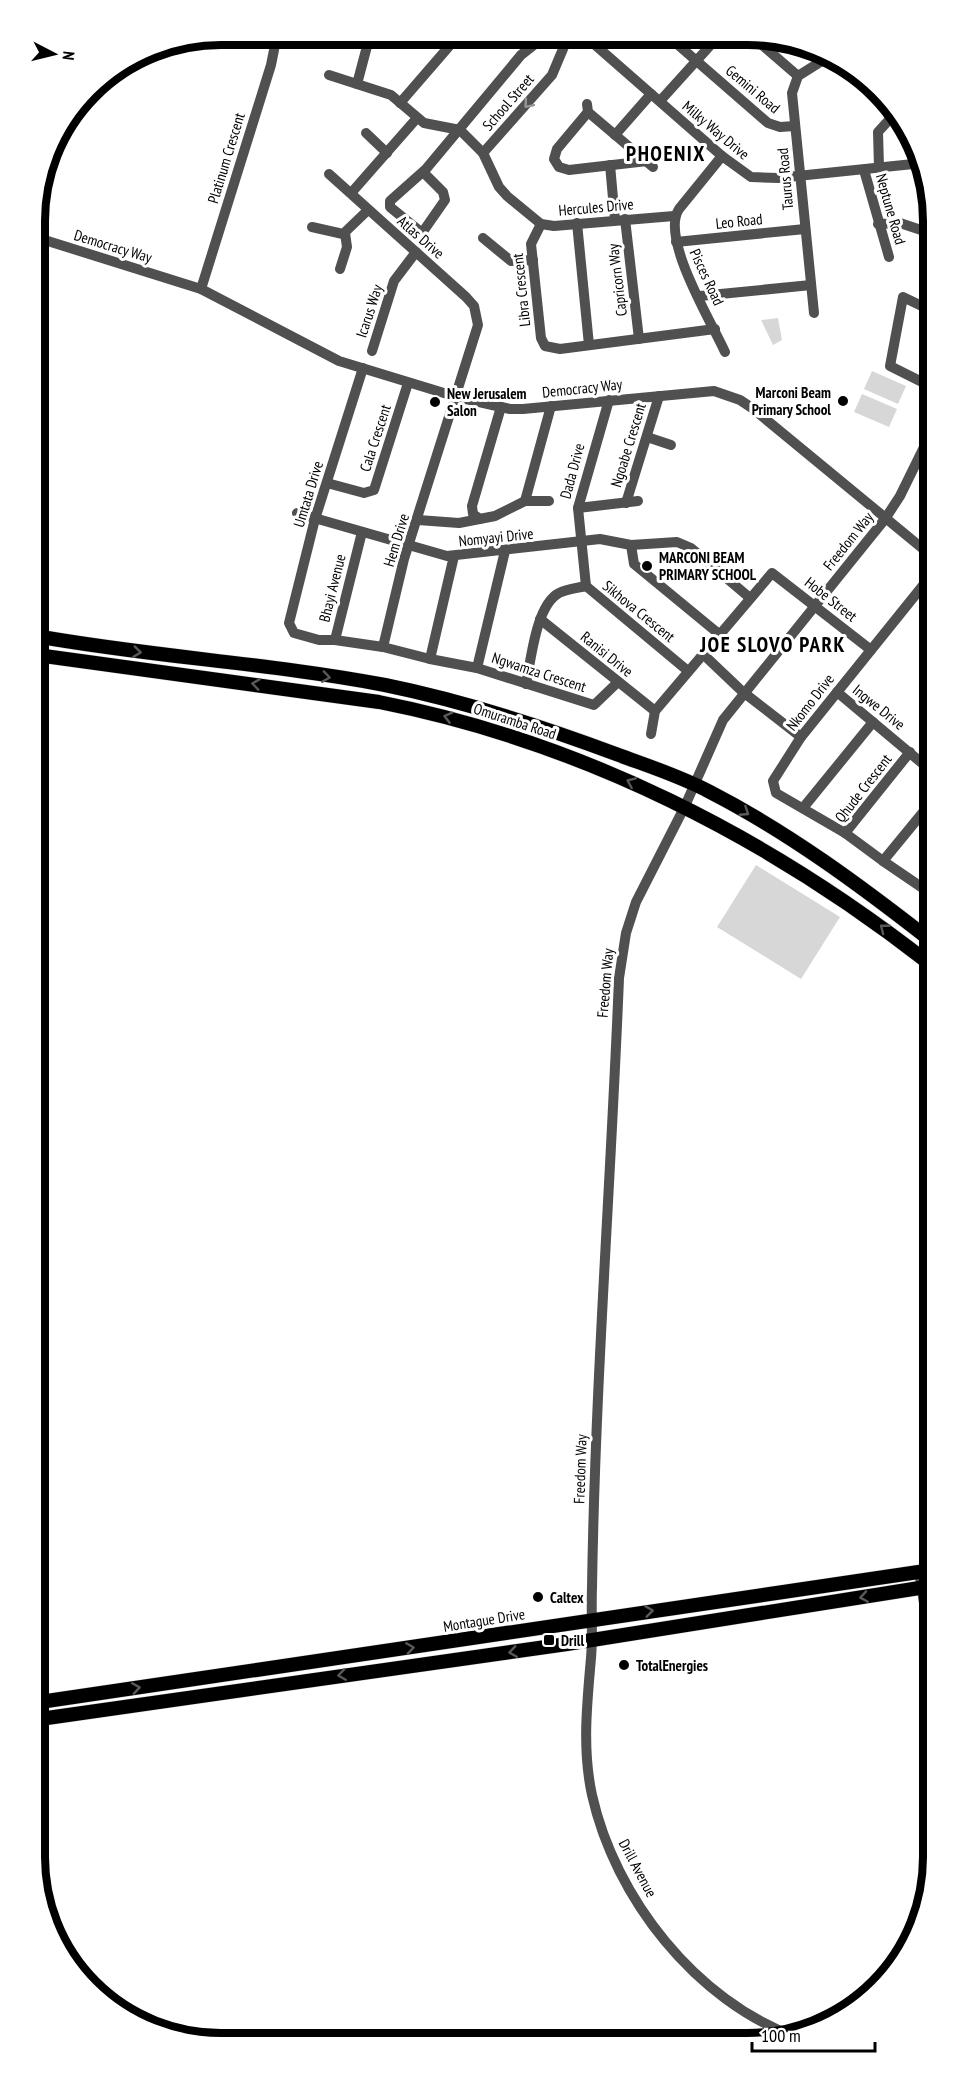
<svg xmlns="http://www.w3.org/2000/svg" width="968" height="2078" viewBox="0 0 968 2078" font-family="'PT Sans Narrow',sans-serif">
<rect width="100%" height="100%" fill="#fff"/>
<g fill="#d7d7d7">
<path d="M778,318l4,22 -9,5 -12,-25z"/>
<path d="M872,371l34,15 -8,18 -34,-15z"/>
<path d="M862,394l35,15 -8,18 -35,-15z"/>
<path d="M756,865l84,52 -39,62 -84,-52z"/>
</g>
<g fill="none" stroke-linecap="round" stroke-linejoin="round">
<g stroke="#dbdbdb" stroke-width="15">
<g id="major">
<path d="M36,636c116,21 234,27 349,49 79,16 156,41 231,69 32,12 64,22 94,38 78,40 151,94 220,148"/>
<path d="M37,655l342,47c203,40 389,135 551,262"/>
<path d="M40,1702l892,-132"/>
<path d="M40,1719l527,-75 365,-58"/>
</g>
</g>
<g stroke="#505050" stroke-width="10">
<path d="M466,36l6,5"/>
<path d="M586,37l136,119 29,21 27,1 145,-15"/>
<path d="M669,37l99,86 12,4 15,-1"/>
<path d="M754,38l44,38"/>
<path d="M329,75l62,20 33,28 36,7 23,23 16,34 8,9 34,28 13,2 120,-10"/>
<path d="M357,84l13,-49"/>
<path d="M660,101l57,-63"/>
<path d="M400,103l58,-67"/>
<path d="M587,104l1,8 65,55"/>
<path d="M588,112l-31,37 -3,10 5,8 10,3 78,-9"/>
<path d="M366,133l21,20"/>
<path d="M615,135l36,-41"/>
<path d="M483,153l69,-78 16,-38"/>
<path d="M722,156l-43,53c-19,29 32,112 46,143"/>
<path d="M610,165l5,55"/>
<path d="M879,167l-1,-35 10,-11 11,-5"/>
<path d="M864,170l25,87"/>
<path d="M423,172l20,20 2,8 -23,33 -32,-26v-6l36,-32 95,-114 23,-18"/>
<path d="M329,174l137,123 8,9 4,19 -74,234 -21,88 -48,-7"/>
<path d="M352,192l65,-74"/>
<path d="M625,219l14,120"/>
<path d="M577,223l12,122"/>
<path d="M541,224l-10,20 10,94 4,8 15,3 155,-20"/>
<path d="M878,224l22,-1 27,9"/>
<path d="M312,227l31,7 25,-24"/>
<path d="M35,237l166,52 138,72 118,36 53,12h13l191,-18 26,9 12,8 176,145"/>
<path d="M483,238l28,23 22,-1"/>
<path d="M676,242l129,-13"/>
<path d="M340,269l7,-22 -2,-14"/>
<path d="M201,289l70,-224 6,-30"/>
<path d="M700,296l111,-11"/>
<path d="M928,309l-25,-12 -13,69 38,19"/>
<path d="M814,313l-22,-220 6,-17 27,-17"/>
<path d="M372,351l22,-70 22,-29"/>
<path d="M647,437l24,8"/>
<path d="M327,483l37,10 10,-3 34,-107"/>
<path d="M525,501l26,-95"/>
<path d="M626,503l33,-107"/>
<path d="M578,508l60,-7"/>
<path d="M297,513l150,43 153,-17 31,6 46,-3 14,6 59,50"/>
<path d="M480,519l-7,-5 -1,-8 29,-99"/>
<path d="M418,520l41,3 36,-7 30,-15h24"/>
<path d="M362,532l-27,108h-16l-25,-7 -5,-10 26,-104 48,-151"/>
<path d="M631,545l3,19 85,70"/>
<path d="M586,586l-8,-78 31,-108"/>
<path d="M586,586l102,85"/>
<path d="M540,619l115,92"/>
<path d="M383,647l47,12 24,-103"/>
<path d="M703,654l40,38 58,45"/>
<path d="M430,659l47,9 117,37 24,-23"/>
<path d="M477,668l28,-117"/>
<path d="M526,684c5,-24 10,-79 33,-91 7,-4 18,-5 27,-7"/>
<path d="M837,692l92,77"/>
<path d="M651,734l4,-23 117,-138 99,77"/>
<path d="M910,752l-65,81 38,28 46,-56"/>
<path d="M803,808l70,-86"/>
<path d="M845,833l-69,-40 -3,-12 28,-44 128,-159"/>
<path d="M883,861l47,32"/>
<path d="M919,1571l13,84"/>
<path d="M796,2037c-100,-36 -181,-139 -204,-242 -10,-46 -5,-91 -1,-137 2,-23 0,-47 1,-70 3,-203 19,-406 27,-610l7,-45 10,-31 49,-96 38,-86 162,-201 15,-23 28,-57"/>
</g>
<use href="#major" stroke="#000" stroke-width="14"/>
</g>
<defs><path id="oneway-chevron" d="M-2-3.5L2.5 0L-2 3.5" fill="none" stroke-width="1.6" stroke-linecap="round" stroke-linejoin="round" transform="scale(1.5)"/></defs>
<use stroke="#969696" href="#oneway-chevron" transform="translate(528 104) rotate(130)"/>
<g stroke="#595959">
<use href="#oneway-chevron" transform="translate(137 652) rotate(7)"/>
<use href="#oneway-chevron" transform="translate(326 677) rotate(8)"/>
<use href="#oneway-chevron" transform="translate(256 684) rotate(-172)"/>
<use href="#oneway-chevron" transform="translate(448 717) rotate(-166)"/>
<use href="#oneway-chevron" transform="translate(631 782) rotate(-157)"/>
<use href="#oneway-chevron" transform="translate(745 812) rotate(33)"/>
<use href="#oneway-chevron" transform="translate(884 928) rotate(-142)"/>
<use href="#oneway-chevron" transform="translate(864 1597) rotate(171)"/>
<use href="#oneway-chevron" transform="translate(649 1611) rotate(-7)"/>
<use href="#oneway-chevron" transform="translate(410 1648) rotate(-8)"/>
<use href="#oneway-chevron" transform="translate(513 1652) rotate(172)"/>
<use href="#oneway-chevron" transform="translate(342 1675) rotate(172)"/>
<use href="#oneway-chevron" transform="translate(136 1688) rotate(-9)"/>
</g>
<g fill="#000" stroke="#fff" stroke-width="2">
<circle cx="843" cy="401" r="6"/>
<circle cx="435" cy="402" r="6"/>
<circle cx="647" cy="566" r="6"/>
<circle cx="538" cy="1597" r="6"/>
<rect x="543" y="1634" width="12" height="12" rx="3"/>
<circle cx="624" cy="1665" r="6"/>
</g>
<g text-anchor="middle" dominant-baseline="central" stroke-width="6" stroke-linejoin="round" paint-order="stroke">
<g font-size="15" fill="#000" stroke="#fff">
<text transform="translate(753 89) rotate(40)">Gemini Road</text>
<text transform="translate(508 102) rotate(-49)">School Street</text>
<text transform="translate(716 130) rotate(40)">Milky Way Drive</text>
<text transform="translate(226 158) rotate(-73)">Platinum Crescent</text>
<text transform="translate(785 179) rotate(-95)">Taurus Road</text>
<text transform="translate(596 207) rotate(-5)">Hercules Drive</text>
<text transform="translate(891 209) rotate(74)">Neptune Road</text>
<text transform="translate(739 221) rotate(-6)">Leo Road</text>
<text transform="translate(421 237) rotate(41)">Atlas Drive</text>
<text transform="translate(113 246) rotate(17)">Democracy Way</text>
<text transform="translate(707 277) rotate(65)">Pisces Road</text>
<text transform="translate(617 280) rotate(-97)">Capricorn Way</text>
<text transform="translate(521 290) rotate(-96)">Libra Crescent</text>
<text transform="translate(369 311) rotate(-72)">Icarus Way</text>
<text transform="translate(582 388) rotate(-6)">Democracy Way</text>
<text transform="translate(375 438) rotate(-72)">Cala Crescent</text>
<text transform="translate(628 445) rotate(-73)">Ngoabe Crescent</text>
<text transform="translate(572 471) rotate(-75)">Dada Drive</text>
<text transform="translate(308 494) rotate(-73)">Umtata Drive</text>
<text transform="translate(496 537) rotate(-6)">Nomyayi Drive</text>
<text transform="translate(396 540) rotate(-73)">Hem Drive</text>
<text transform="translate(848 541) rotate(-51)">Freedom Way</text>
<text transform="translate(332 588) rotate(-76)">Bhayi Avenue</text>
<text transform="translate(831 599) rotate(38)">Hobe Street</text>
<text transform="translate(639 611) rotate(39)">Sikhova Crescent</text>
<text transform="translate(607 654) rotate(39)">Ranisi Drive</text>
<text transform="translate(539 672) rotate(18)">Ngwamza Crescent</text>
<text transform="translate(810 702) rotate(-52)">Nkomo Drive</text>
<text transform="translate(879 707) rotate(39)">Ingwe Drive</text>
<text transform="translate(515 721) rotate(18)">Omuramba Road</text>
<text transform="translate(863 788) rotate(-52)">Qhude Crescent</text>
<text transform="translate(605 983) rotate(-85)">Freedom Way</text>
<text transform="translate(580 1469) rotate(-88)">Freedom Way</text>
<text transform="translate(484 1620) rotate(-9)">Montague Drive</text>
<text transform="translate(638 1868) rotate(62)">Drill Avenue</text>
</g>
<g font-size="15" font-weight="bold" fill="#000" stroke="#fff" text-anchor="start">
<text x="831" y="392" text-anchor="end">Marconi Beam<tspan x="831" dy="17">Primary School</tspan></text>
<text x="447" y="393">New Jerusalem<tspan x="447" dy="17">Salon</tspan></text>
<text x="659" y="557">MARCONI BEAM<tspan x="659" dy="17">PRIMARY SCHOOL</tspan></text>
<text x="550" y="1597">Caltex</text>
<text x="561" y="1640">Drill</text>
<text x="636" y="1665">TotalEnergies</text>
</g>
<g font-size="21" font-weight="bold" letter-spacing="1.5" fill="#000" stroke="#fff">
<text x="666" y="153">PHOENIX</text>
<text x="773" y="644">JOE SLOVO PARK</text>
</g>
</g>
<path d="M0 0H968V2078H0ZM221 45H747A176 176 0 0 1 923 221V1857A176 176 0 0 1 747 2033H221A176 176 0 0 1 45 1857V221A176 176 0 0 1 221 45Z" fill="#fff" fill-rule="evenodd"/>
<path fill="none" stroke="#000" stroke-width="8" d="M221 45H747A176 176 0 0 1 923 221V1857A176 176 0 0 1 747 2033H221A176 176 0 0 1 45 1857V221A176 176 0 0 1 221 45Z"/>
<g transform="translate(54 54) rotate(97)" stroke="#ffffff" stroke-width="4.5" paint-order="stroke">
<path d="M0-4.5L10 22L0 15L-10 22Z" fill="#000000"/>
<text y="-9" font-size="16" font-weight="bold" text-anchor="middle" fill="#000000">N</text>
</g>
<path d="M752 2042v9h123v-9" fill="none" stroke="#000000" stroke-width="3"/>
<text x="761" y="2042" font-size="18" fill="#000000" stroke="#ffffff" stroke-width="4.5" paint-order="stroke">100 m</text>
</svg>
